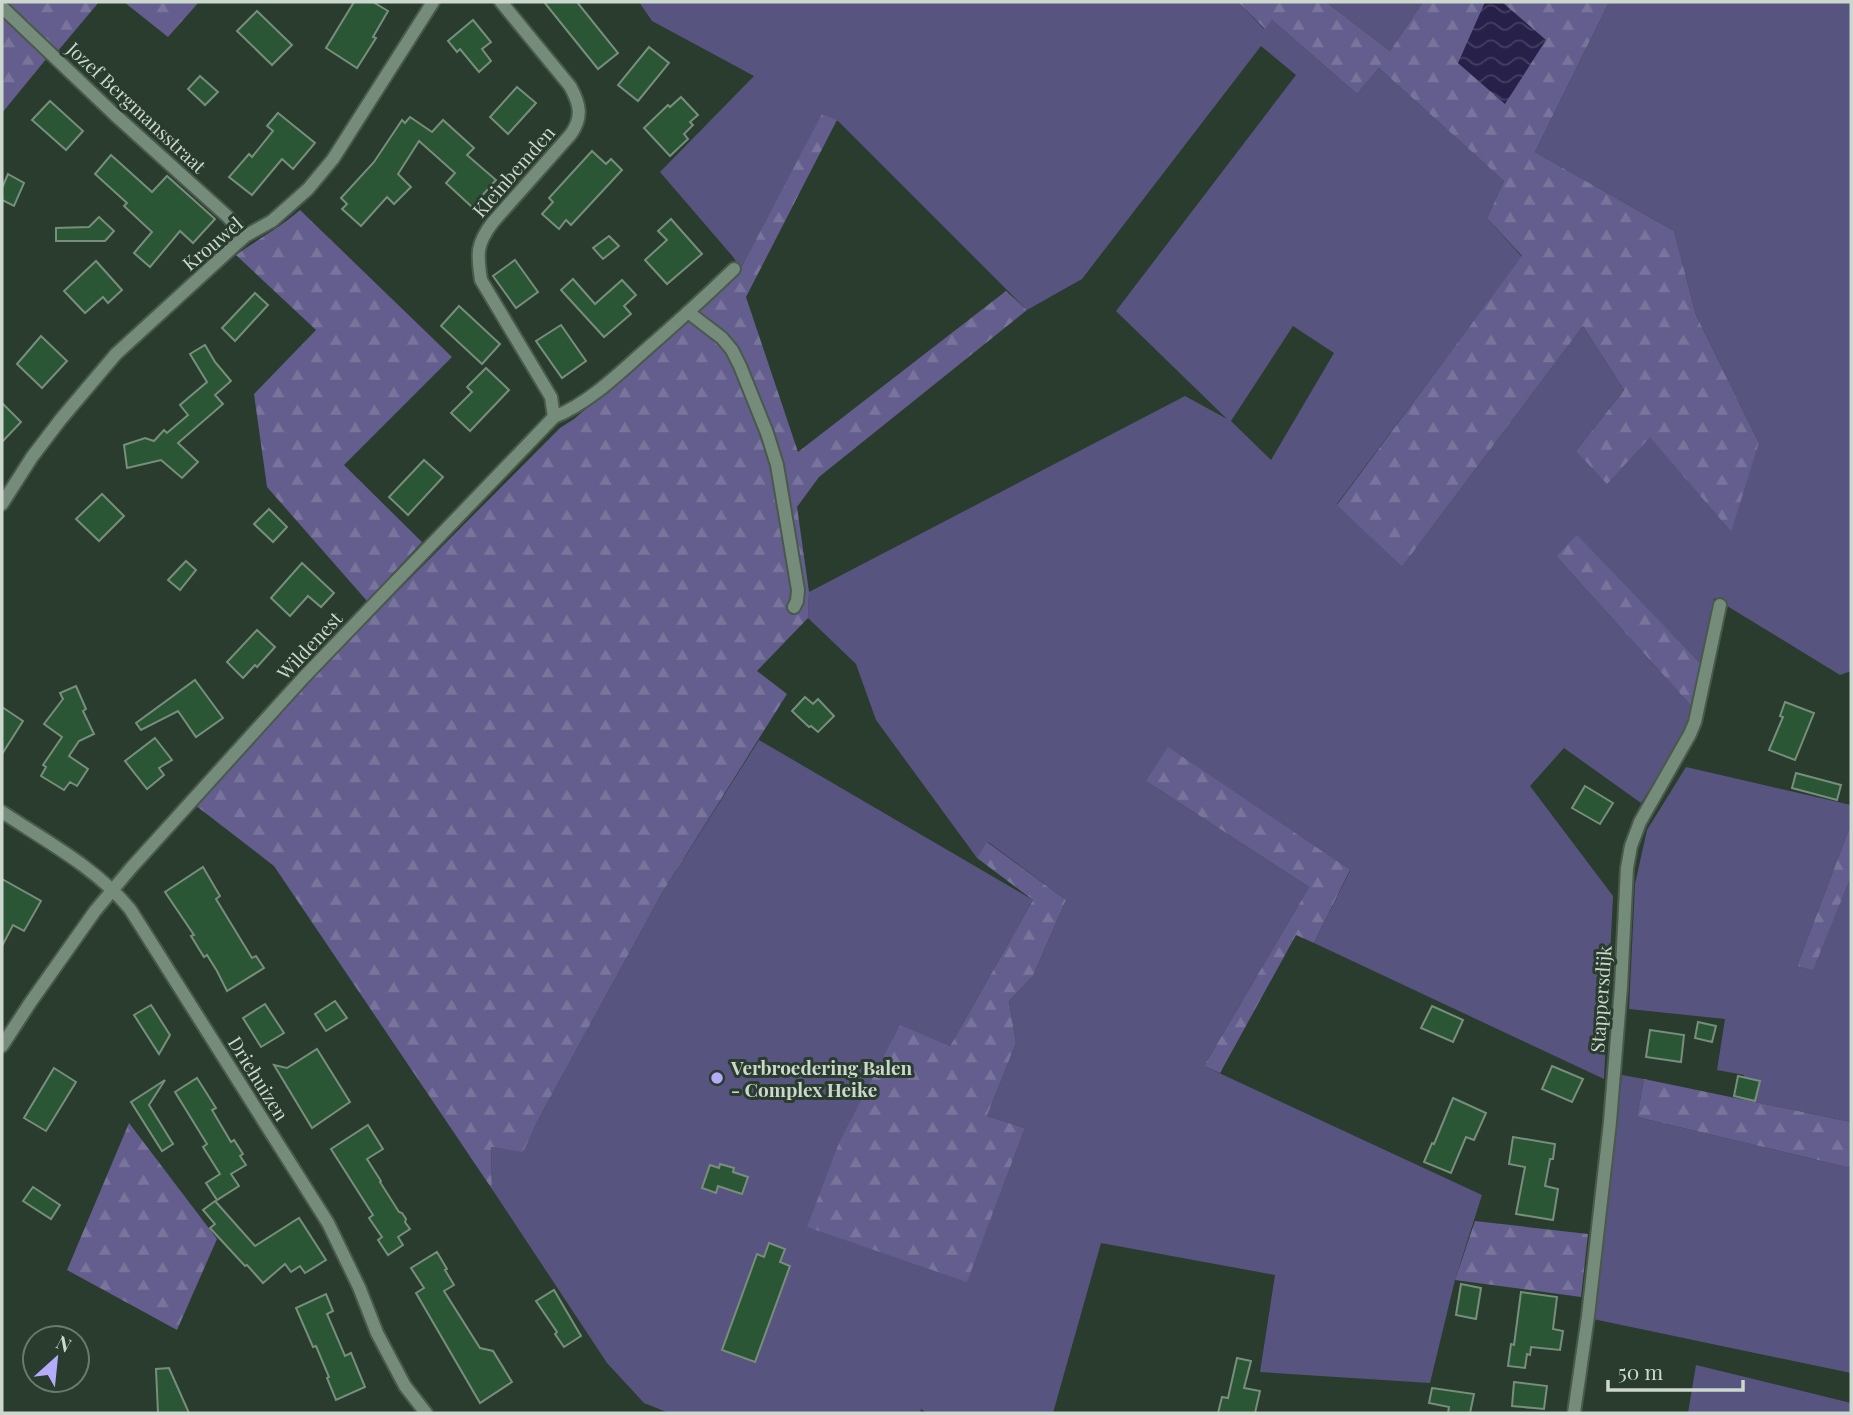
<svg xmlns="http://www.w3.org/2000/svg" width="1853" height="1415" viewBox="0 0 1853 1415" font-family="'Playfair Display',serif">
<defs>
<pattern id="forest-firs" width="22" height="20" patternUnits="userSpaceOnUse" patternTransform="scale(1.75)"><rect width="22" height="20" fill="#635e8d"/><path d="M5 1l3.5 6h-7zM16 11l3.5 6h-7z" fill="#78749c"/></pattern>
<pattern id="water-waves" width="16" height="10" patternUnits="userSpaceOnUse" patternTransform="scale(1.75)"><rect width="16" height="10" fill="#272049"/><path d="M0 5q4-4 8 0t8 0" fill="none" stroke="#454062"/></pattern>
</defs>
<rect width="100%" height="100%" fill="#293c2d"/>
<g fill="#585480" fill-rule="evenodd">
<path d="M639,2h599l26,27 8,-9 85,74 22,-26 125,113 -17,37 35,39 -185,247 65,63 181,-241 41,64 -48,61 74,-15 80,95 29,-88 -63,-128 -22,-84 -139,-79 74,-150h242v669l-11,4 -126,-77 -12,67 -125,-129 -21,20 137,152 -11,31 -41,64 -77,-55 -34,38 83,110 -9,183 -290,-136 36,-72 -204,-90 163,106 -105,179 278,129 -27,85 -25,103 -170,-11 15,-97 -174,-32 -48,170h-126l-6,-4 -1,4h-251l-25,-10 -37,-40 -115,-174 -1,-42 32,4 15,-31 124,-227 97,-153 274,160 -83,146 -50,-20 -92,201 159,54 58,-153 -38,-12 29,-73 -7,-42 24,-25 33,-76 -78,-58 -11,16 -101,-138 -20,-56 -48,-46 1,-26 376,-196 42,23 -111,-108 180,-236 -35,-29 -179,233 -55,31 -189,-189 -15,-6 -83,155 -6,-12 -74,-86 94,-96 -102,-55zM1293,326l41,27 -63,107 -40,-39z"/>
<path d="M1326,2h97l-33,49z"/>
<path d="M1686,767l165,38v19l-54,142 16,3 38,-92v245l-111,-23 4,-24 -27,-5 8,-51 -96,-10 6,-125 12,-54z"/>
<path d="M1622,1075l22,4 -7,38 214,51v205l-258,-54z"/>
<path d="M1696,1365l155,38v10h-163z"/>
</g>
<g fill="url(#forest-firs)">
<path d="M2,2h97l-42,50z"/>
<path d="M124,2h75l-31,35z"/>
<path d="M1238,2h88l64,49 33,-49h186l-74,150 139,79 22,84 63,128 -28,89 -81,-95 -43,47 -31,-33 48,-61 -41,-64 -181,241 -65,-62 185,-249 -35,-38 17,-37 -125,-113 -22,26 -85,-74 -7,9z"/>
<path d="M2,15l45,43 -45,55z"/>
<path d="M822,114l15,6 -91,177 52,155 208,-161 21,19 -208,167 -22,30 12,85 -1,26 -51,53 30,23 -125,199 -124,227 -15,32 -32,-5 1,42 -218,-323 -79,-61 124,-135 241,-242 14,-9 108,-92 58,-57z"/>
<path d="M300,210l152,147 -108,108 78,77 -55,59 -100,-114 -13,-93 62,-64 -80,-75c22,-16 45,-28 64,-45z"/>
<path d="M1577,535l125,130 -9,43 -137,-152z"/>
<path d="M1168,747l182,123 -36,73 -18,-8 -76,138 -16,-7 105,-179 -163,-106z"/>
<path d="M1851,824v53l-38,93 -16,-4z"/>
<path d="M987,842l79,58 -33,76 -24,25 7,42 -29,73 38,12 -58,154 -160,-55 32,-84 61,-118 50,21 83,-146 -56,-42z"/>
<path d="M1644,1079l207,43v46l-214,-51z"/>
<path d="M129,1123l88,116 -40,91 -110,-60z"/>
<path d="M1475,1221l113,13 -7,63 -126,-17z"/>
</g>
<path fill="url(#water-waves)" d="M1485,2h17l44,38 -41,64 -47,-41z"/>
<g fill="#2a5635" stroke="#788e7c" stroke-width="2">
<path d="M354,2h19l15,9 -15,26 3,1 -19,30 -31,-20z"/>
<path d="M544,2h33l41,51 -20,16z"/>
<path d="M257,11l35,34 -20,20 -35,-34z"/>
<path d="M473,20l18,22 -9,7 9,12 -12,11 -19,-23 -3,3 -9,-11z"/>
<path d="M649,47l20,16 -31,38 -20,-16z"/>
<path d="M200,76l18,16 -13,13 -17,-16z"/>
<path d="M517,87l19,16 -28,31 -18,-17z"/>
<path d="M681,97l17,18 -8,7 3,3 -9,9 4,5 -18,17 -26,-28 24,-23 2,2z"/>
<path d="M50,101l33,30 -17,19 -34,-30z"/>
<path d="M278,113l37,30 -22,26 -11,-10 -30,36 -23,-18 20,-23 3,3 21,-26 -6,-5z"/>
<path d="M410,117l22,15 11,-12 31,28 -7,7 29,25 -24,27 -26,-24 9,-10 -36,-32 -21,33 13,13 -17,17 -7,-7 -26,29 -19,-17 5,-5 -6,-6 33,-36 28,-42 3,3z"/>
<path d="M592,151l14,13 5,-5 11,11 -51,55 -5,-5 -7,9 -17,-15 11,-12 -4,-4z"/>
<path d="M111,155l41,37 15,-16 48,43 -22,24 -13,-12 -30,36 -16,-14 18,-21 -28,-26 3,-3 -32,-29z"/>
<path d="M8,174l16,9 -10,23 -12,-6v-12z"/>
<path d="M99,217l15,14 -9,10h-49v-13l33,-1z"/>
<path d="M671,219l31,35 -35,30 -22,-24 22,-20 -9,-9z"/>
<path d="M609,236l10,10 -16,13 -10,-11z"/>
<path d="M515,260l23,32 -22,16 -23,-32z"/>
<path d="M96,261l26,29 -14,13 -5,-6 -18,16 -21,-22z"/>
<path d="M573,279l22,25 27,-24 14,15 -12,11 7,8 -27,23 -43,-47z"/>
<path d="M255,293l13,12 -33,36 -13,-13z"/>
<path d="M459,306l41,38 -18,20 -41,-38z"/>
<path d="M561,325l25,36 -24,17 -26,-37z"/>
<path d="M41,336l26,25 -25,27 -25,-24z"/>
<path d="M205,345l10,17 16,19 -16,14 8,9 -45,39 20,19 -16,16 -21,-18 -34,8 -3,-23 21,-7 9,3 10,-11 3,3 21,-18 -8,-10 27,-23 -17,-28z"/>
<path d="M486,368l23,22 -39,41 -19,-18 21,-21 -5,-5z"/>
<path d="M2,403l19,19 -19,20z"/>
<path d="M424,460l19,17 -35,38 -19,-18z"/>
<path d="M102,494l22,22 -25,25 -23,-22z"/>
<path d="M269,509l18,18 -14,15 -19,-18z"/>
<path d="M186,561l10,9 -16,20 -12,-10z"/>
<path d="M302,563l32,30 -13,14 -13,-11 -18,20 -19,-18z"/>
<path d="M257,630l18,17 -18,20 -2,-2 -12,13 -16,-16z"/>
<path d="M195,680l28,38 -27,19 -18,-26 -37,19 -5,-7z"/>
<path d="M76,686l10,23 -3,2 11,23 -15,7 -10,15 19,13 -11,17 -7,-4 -6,8 -23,-14 5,-9 -3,-2 19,-28 -18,-13 19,-25 -3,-6z"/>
<path d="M805,697l8,7 5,-5 16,17 -16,16 -7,-6 -2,1 -17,-16z"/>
<path d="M1785,702l29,11 -19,47 -26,-10 14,-33 -3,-1z"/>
<path d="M2,707l21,14 -21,33z"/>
<path d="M155,738l17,22 -13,8 5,7 -17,14 -22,-28z"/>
<path d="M1796,773l45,12 -4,15 -45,-12z"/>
<path d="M1585,786l28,17 -13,21 -28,-16z"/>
<path d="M203,867l17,29 -4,3 36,59 4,-2 8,12 -37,23 -10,-20 -10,-16 -3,2 -13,-21 3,-1 -29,-43z"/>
<path d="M2,879l39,22 -17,30 -11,-6 -11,21z"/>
<path d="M335,1001l12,17 -21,13 -11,-17z"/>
<path d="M265,1004l19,29 -23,14 -18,-29z"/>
<path d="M151,1005l19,30 -11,19 -25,-39z"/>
<path d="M1432,1006l31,14 -10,22 -32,-14z"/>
<path d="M1698,1022l18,4 -4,16 -17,-4z"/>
<path d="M1650,1030l34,5 -3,27 -35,-5z"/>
<path d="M317,1049l33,53 -38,26 -38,-63 13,3z"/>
<path d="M1552,1066l31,13 -11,23 -30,-13z"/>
<path d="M54,1068l22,14 -30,49 -22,-13z"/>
<path d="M1738,1076l22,5 -5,20 -21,-5z"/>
<path d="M197,1078l19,30 -4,2 19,32 3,-2 9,14 -3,2 6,9 -15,9 8,12 -22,14 -11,-17 14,-9 -17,-27 4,-3 -32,-52z"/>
<path d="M165,1080l-16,25 24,39 -11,7 -31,-49z"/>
<path d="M1453,1098l33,15 -12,27 -8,-3 -15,36 -27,-11 8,-19 2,1z"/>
<path d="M368,1125l15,24 -16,10 14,22 -1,1 19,30 3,1 4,6 -1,3 5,7 -12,8 5,8 -15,10 -10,-15 4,-3 -13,-19 4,-3 -42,-66z"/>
<path d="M1513,1137l42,7 -2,15h-3l-5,27 13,3 -5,31 -37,-6 9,-47 -16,-3z"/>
<path d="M720,1164l14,4 -1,4 15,5 -6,17 -24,-8 -2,7 -14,-5 8,-23 9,3z"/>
<path d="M33,1187l27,18 -9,14 -28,-18z"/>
<path d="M215,1201l40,45 44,-28 27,42 -21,13 -5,-7 -9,6 -6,-8 -22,19 -16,-18 -2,1 -35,-38 5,-4 -12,-14z"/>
<path d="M769,1243l16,6 -5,13 10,4 -35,96 -33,-12 35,-96 7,3z"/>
<path d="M437,1252l10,17 -2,1 9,15 -10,6 36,57 13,3 19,31 -32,21 -64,-110 8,-5 -13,-20z"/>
<path d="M1461,1284l20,4 -5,31 -20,-4z"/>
<path d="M554,1290l27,46 -17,11 -9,-13 2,-2 -21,-31z"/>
<path d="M1521,1292l36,5 -4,32 10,2 -3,19 -29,-3 -1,8 -3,-1 -2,14 -17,-2 3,-22 3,1z"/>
<path d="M326,1294l7,17 -6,3 18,42 6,-3 14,34 -29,13 -9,-22 2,-1 -13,-31 -3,1 -17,-39z"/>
<path d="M1237,1358l14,3 -7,27 16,3 -5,22h-37l4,-16 6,1z"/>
<path d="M169,1368l20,45h-31l-2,-44z"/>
<path d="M1514,1382l33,4 -3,23 -32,-3z"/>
<path d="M1432,1388l42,6 -4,19h-22l1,-6 -20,-4z"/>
</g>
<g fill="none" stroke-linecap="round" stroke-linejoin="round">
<g stroke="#49594c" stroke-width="16">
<g id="minor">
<path d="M501,2l69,84c10,18 13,31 1,48l-78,88c-17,22 -16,32 -12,58l70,117 3,20"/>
<path d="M2,7l112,107 113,102 18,20"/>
<path d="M688,312l34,26 10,12 8,16 27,67 10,32 21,125 -1,11 -3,6"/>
<path d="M2,504l30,-47 29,-38 55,-65 129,-118 27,-15 36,-32 25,-30 100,-157"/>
<path d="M2,812c45,30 93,55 128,97l198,314 31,64 18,46 28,53 21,27"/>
<path d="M2,1046l28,-43 65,-92 36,-43 173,-191 250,-260c33,-13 61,-40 88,-64 31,-27 62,-55 92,-84"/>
<path d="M1574,1413l14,-97 22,-194 11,-135 6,-119 4,-22 9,-24 50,-88 5,-12 25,-117"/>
</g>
</g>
<use href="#minor" stroke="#768c7a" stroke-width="12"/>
</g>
<circle fill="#b4acf9" stroke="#293c2d" stroke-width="2.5" cx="717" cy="1078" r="7"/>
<g text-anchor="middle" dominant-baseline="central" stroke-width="6" stroke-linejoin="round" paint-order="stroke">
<g font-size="19" fill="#ccd7ce" stroke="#293c2d">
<text transform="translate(137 107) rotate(43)">Jozef Bergmansstraat</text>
<text transform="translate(513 171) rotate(-49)">Kleinbemden</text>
<text transform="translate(212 243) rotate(-40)">Krouwel</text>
<text transform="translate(309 645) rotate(-47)">Wildenest</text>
<text transform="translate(1600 999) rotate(-86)">Stappersdijk</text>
<text transform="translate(259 1078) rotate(58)">Driehuizen</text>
</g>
<g font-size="19" font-weight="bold" fill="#ccd7ce" stroke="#293c2d" text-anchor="start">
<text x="731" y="1067">Verbroedering Balen<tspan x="731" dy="22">- Complex Heike</tspan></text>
</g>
</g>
<rect width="1853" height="1415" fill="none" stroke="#ccd7ce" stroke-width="7"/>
<g transform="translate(56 1359) rotate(27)"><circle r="33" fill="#293c2d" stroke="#6a7a6d" stroke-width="2"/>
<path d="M0-5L12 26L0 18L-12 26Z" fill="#b4acf9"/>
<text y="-10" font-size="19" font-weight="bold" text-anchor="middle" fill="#ccd7ce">N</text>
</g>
<path d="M1608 1380v10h135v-10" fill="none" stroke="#ccd7ce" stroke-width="3.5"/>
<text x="1618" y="1380" font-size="21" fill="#ccd7ce" stroke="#293c2d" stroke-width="5" paint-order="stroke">50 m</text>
</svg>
